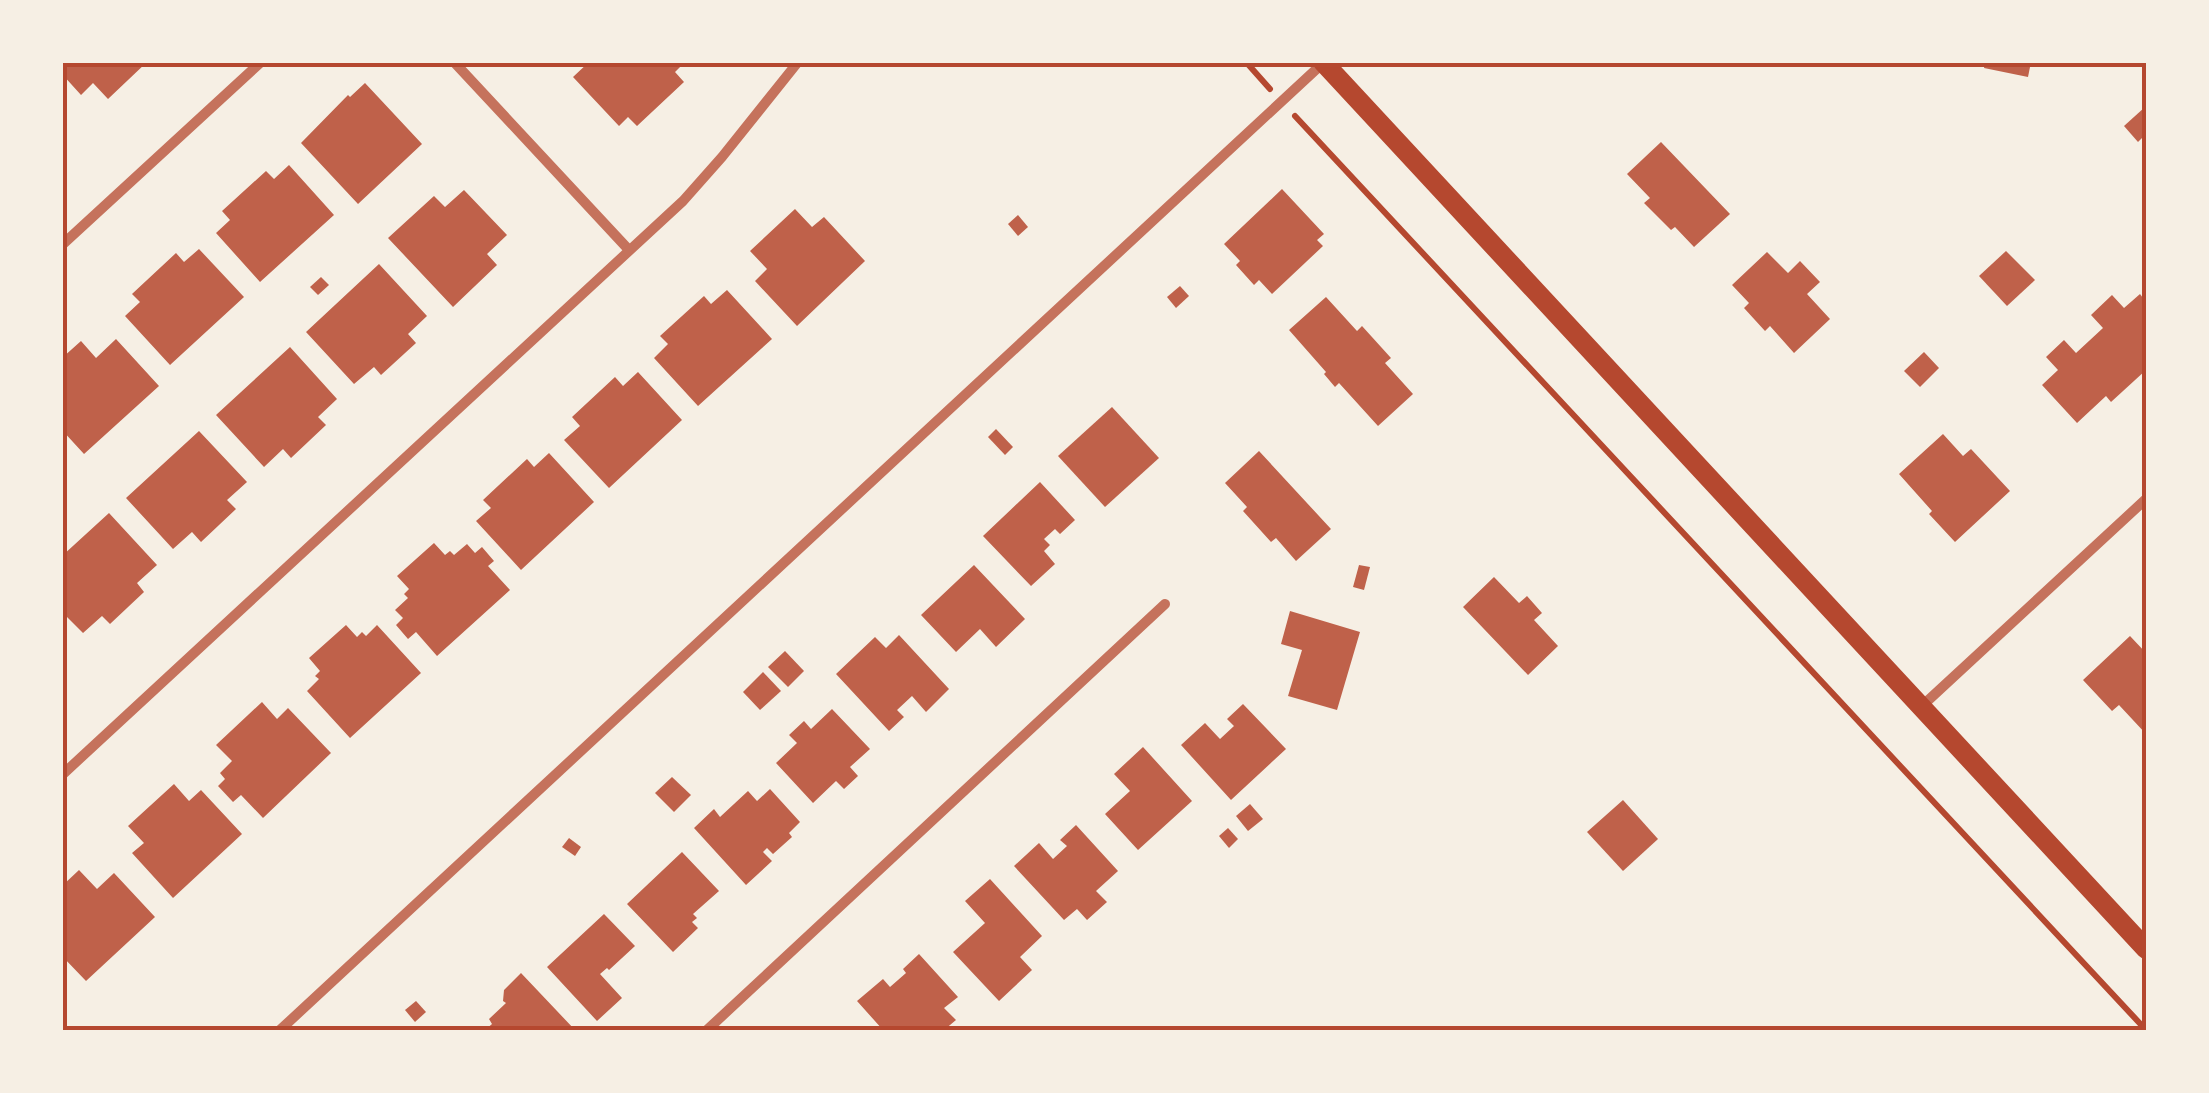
<svg xmlns="http://www.w3.org/2000/svg" width="2209" height="1093" viewBox="0 0 2209 1093" font-family="'Alegreya Sans',sans-serif">
<rect width="100%" height="100%" fill="#f6efe4"/>
<g fill="#bf614a">
<path d="M62,62h85l-39,37 -15,-16 -12,12 -19,-21z"/>
<path d="M589,62h96l-10,10 9,10 -47,44 -9,-9 -9,9 -46,-49z"/>
<path d="M1985,62h46l-3,15 -44,-9z"/>
<path d="M365,83l57,61 -64,60 -57,-61 47,-48 2,2z"/>
<path d="M2145,107l1,27 -8,8 -14,-16z"/>
<path d="M1661,142l69,72 -36,33 -19,-20 -4,3 -27,-27 6,-5 -23,-24z"/>
<path d="M289,165l45,50 -74,67 -44,-49 14,-13 -8,-9 44,-40 8,8z"/>
<path d="M1282,189l42,45 -7,6 6,6 -51,48 -13,-14 -5,5 -18,-20 4,-4 -16,-17z"/>
<path d="M464,190l43,45 -20,19 10,11 -44,42 -65,-69 46,-42 11,11z"/>
<path d="M795,209l17,18 12,-10 41,44 -68,65 -42,-45 12,-12 -17,-18z"/>
<path d="M1018,215l10,12 -10,9 -10,-12z"/>
<path d="M199,249l45,48 -74,68 -45,-49 15,-14 -8,-8 44,-41 8,9z"/>
<path d="M2006,251l29,29 -28,26 -28,-30z"/>
<path d="M1767,252l21,21 12,-12 20,21 -13,12 23,25 -36,34 -24,-27 -5,5 -21,-23 5,-5 -17,-18z"/>
<path d="M379,264l48,52 -19,18 8,9 -35,32 -7,-8 -20,17 -48,-52z"/>
<path d="M321,277l8,8 -11,10 -8,-8z"/>
<path d="M1180,286l9,10 -13,12 -9,-11z"/>
<path d="M727,290l45,49 -74,67 -44,-48 14,-14 -8,-8 44,-40 7,8z"/>
<path d="M2140,294l6,8v68l-35,32 -5,-6 -29,27 -35,-38 16,-15 -12,-13 18,-17 12,13 27,-25 -12,-13 21,-20 12,13z"/>
<path d="M1326,297l31,34 5,-5 29,32 -6,5 28,31 -35,32 -39,-43 -4,4 -11,-13 2,-2 -37,-42z"/>
<path d="M116,339l43,47 -75,68 -22,-24v-72l19,-17 15,17z"/>
<path d="M290,347l47,52 -19,18 8,8 -35,33 -8,-9 -19,18 -48,-52z"/>
<path d="M1924,352l15,16 -19,19 -16,-16z"/>
<path d="M638,372l44,48 -73,68 -45,-48 16,-14 -8,-9 43,-40 8,9z"/>
<path d="M1112,407l47,51 -54,49 -47,-51z"/>
<path d="M996,429l17,18 -8,8 -17,-18z"/>
<path d="M199,431l48,51 -20,18 9,9 -35,33 -9,-10 -19,17 -47,-51z"/>
<path d="M1943,434l20,22 8,-7 39,42 -55,51 -26,-28 3,-3 -33,-37z"/>
<path d="M1259,451l72,78 -35,32 -20,-23 -5,4 -28,-31 4,-4 -22,-24z"/>
<path d="M549,453l45,49 -73,68 -45,-49 15,-13 -8,-8 44,-41 7,8z"/>
<path d="M1040,482l35,38 -15,14 -5,-5 -11,10 6,6 -6,6 11,13 -24,22 -48,-50z"/>
<path d="M109,513l48,52 -20,18 7,9 -34,32 -8,-8 -19,17 -21,-21v-56z"/>
<path d="M434,543l11,12 5,-4 4,4 13,-11 8,9 7,-6 12,14 -6,5 22,24 -73,66 -21,-24 -8,7 -12,-14 7,-7 -8,-8 13,-12 -4,-4 5,-5 -12,-13z"/>
<path d="M974,565l51,54 -29,28 -16,-18 -24,23 -35,-37z"/>
<path d="M1359,565l11,2 -6,23 -11,-3z"/>
<path d="M1494,577l25,26 8,-7 15,17 -8,7 24,26 -30,29 -65,-68z"/>
<path d="M1290,611l70,21 -23,78 -49,-14 14,-46 -21,-6z"/>
<path d="M346,625l11,12 5,-5 4,4 11,-11 44,48 -71,65 -43,-47 12,-12 -4,-3 5,-5 -11,-13z"/>
<path d="M899,635l50,54 -23,23 -14,-16 -15,14 7,7 -15,14 -53,-57 39,-37 11,11z"/>
<path d="M2130,636l16,17v81l-27,-29 -7,6 -29,-31z"/>
<path d="M785,651l19,20 -16,16 -20,-20z"/>
<path d="M763,672l18,19 -21,19 -17,-18z"/>
<path d="M262,702l15,17 11,-11 43,45 -68,65 -22,-23 -8,7 -15,-16 7,-7 -5,-6 12,-12 -16,-16z"/>
<path d="M1243,704l43,45 -55,51 -50,-55 24,-22 15,16 14,-13 -7,-7z"/>
<path d="M832,709l38,40 -20,18 8,9 -14,13 -8,-8 -23,22 -37,-40 21,-20 -8,-8 15,-14 7,8z"/>
<path d="M1143,747l49,54 -54,49 -33,-36 25,-23 -16,-17z"/>
<path d="M672,777l19,18 -17,17 -19,-19z"/>
<path d="M174,784l15,17 12,-11 41,44 -69,64 -41,-45 12,-10 -16,-17z"/>
<path d="M770,789l30,33 -11,11 3,4 -19,17 -6,-6 -4,4 9,9 -26,24 -52,-57 20,-19 6,8 28,-26 9,10z"/>
<path d="M1623,800l35,39 -35,32 -36,-39z"/>
<path d="M1250,804l13,15 -15,12 -12,-15z"/>
<path d="M1076,825l42,46 -22,20 11,11 -20,18 -10,-11 -13,11 -50,-54 25,-23 14,16 14,-13 -7,-6z"/>
<path d="M1228,828l10,11 -9,9 -10,-12z"/>
<path d="M569,838l12,9 -6,9 -13,-9z"/>
<path d="M682,852l37,39 -26,23 4,4 -5,4 6,6 -25,24 -46,-48z"/>
<path d="M79,870l18,19 17,-16 41,44 -69,64 -24,-25v-70z"/>
<path d="M990,879l52,57 -22,21 12,13 -33,31 -46,-49 32,-29 -20,-22z"/>
<path d="M604,914l31,32 -26,24 -2,-2 -7,6 22,24 -25,23 -50,-54z"/>
<path d="M919,954l39,43 -14,11 12,12 -12,10h-61l-26,-29 26,-22 7,8 16,-14 -3,-4z"/>
<path d="M521,973l54,57h-90l7,-6 -3,-5 17,-16 -3,-2 1,-11z"/>
<path d="M416,1001l10,11 -11,10 -10,-12z"/>
</g>
<g fill="none" stroke-linecap="round" stroke-linejoin="round">
<g stroke="#b5482f" stroke-width="6">
<path d="M1246,62l24,27"/>
<path d="M1295,116l851,914"/>
</g>
<g stroke="#c5725c" stroke-width="10">
<path d="M454,62l175,188"/>
<path d="M62,245l199,-183"/>
<path d="M1922,706l224,-207"/>
<path d="M62,775l621,-574 39,-44 76,-95"/>
<path d="M280,1030l1043,-967"/>
<path d="M707,1030l458,-426"/>
</g>
<path stroke="#b5482f" stroke-width="20" d="M1323,62l823,887"/>
</g>
<rect width="2209" height="1093" fill="none" stroke="#f6efe4" stroke-width="130"/>
<rect x="65" y="65" width="2079" height="963" fill="none" stroke="#b5482f" stroke-width="4"/>
</svg>
